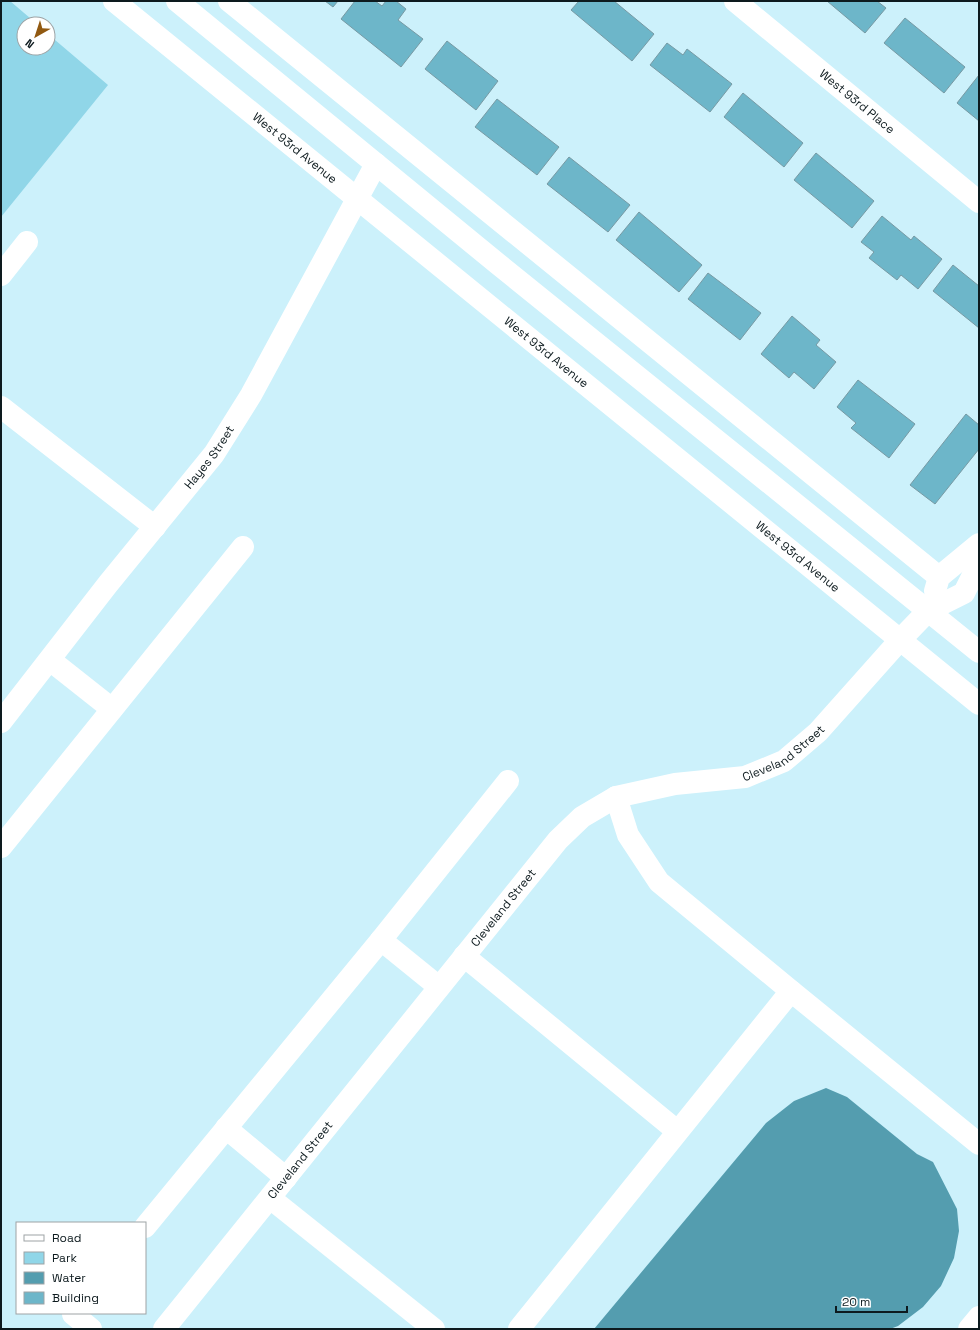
<svg xmlns="http://www.w3.org/2000/svg" width="980" height="1330" viewBox="0 0 980 1330" font-family="'Space Grotesk',sans-serif">
<rect width="100%" height="100%" fill="#ccf1fb"/>
<path fill="#90d6e8" d="M1,1h9l27,23h-13v24h24v-14l60,51 -107,132z"/>
<path fill="#549daf" d="M826,1088l21,9 70,57 16,8 24,47 2,22 -5,27 -13,28 -18,21 -25,19 -8,3h-296l172,-206 28,-22z"/>
<g fill="#6db6c9" stroke="#779aa4">
<path d="M325,1h13l-5,6z"/>
<path d="M355,1h20l7,5 4,-5h10l10,8 -8,11 25,19 -22,28 -60,-48z"/>
<path d="M579,1h35l40,33 -22,27 -61,-51z"/>
<path d="M827,1h50l9,7 -21,25z"/>
<path d="M905,18l60,49 -21,26 -60,-50z"/>
<path d="M447,41l51,40 -22,29 -51,-41z"/>
<path d="M667,43l16,12 4,-6 45,35 -22,28 -60,-47z"/>
<path d="M979,75v46l-22,-18z"/>
<path d="M743,93l60,50 -19,24 -60,-50z"/>
<path d="M497,99l62,48 -22,28 -62,-48z"/>
<path d="M816,153l58,48 -22,27 -58,-48z"/>
<path d="M569,157l61,48 -22,27 -61,-48z"/>
<path d="M639,212l63,53 -23,27 -63,-52z"/>
<path d="M882,216l29,24 3,-4 28,23 -24,30 -17,-14 -4,5 -28,-22 5,-6 -13,-10z"/>
<path d="M953,265l26,21v42l-46,-37z"/>
<path d="M708,273l53,40 -21,27 -52,-41z"/>
<path d="M792,316l28,24 -4,5 20,17 -22,27 -20,-17 -5,6 -28,-24z"/>
<path d="M858,380l57,44 -26,34 -38,-30 5,-5 -19,-16z"/>
<path d="M966,414l13,11v24l-44,55 -25,-19z"/>
</g>
<g fill="none" stroke-linecap="round" stroke-linejoin="round">
<g stroke="#fff" stroke-width="22">
<path id="s1" d="M114,1l865,703"/>
<path d="M177,1l321,263 481,388"/>
<path d="M229,1l710,576"/>
<path id="s2" d="M735,1l244,201"/>
<path d="M1,275l26,-33"/>
<path d="M1,407l154,120"/>
<path d="M935,591l4,-14 40,-33"/>
<path d="M50,660l62,49"/>
<path id="s3" d="M1,722l107,-138 106,-130 37,-59 125,-231"/>
<path d="M616,797l12,38 31,47 132,109 188,153"/>
<path d="M1,847l242,-300"/>
<path d="M381,940l58,47"/>
<path d="M464,956l213,175"/>
<path d="M226,1128l60,50"/>
<path d="M270,1198l164,131"/>
<path d="M145,1227l236,-287 127,-159"/>
<path d="M73,1314l18,15"/>
<path id="s4" d="M164,1329l394,-489 24,-23 34,-20 59,-13 70,-7 39,-16 34,-29 82,-92 28,-29 36,-18 15,-30"/>
<path d="M519,1329l272,-338"/>
<path d="M969,1329l10,-12"/>
</g>
</g>
<g text-anchor="middle" dominant-baseline="central" stroke-width="4" stroke-linejoin="round" paint-order="stroke">
<g font-size="12" fill="#0d1a1e" stroke="#fff">
<text stroke="none"><textPath href="#s2" startOffset="158">West 93rd Place</textPath></text>
<text stroke="none"><textPath href="#s1" startOffset="233">West 93rd Avenue</textPath></text>
<text stroke="none"><textPath href="#s1" startOffset="557">West 93rd Avenue</textPath></text>
<text stroke="none"><textPath href="#s3" startOffset="337">Hayes Street</textPath></text>
<text stroke="none"><textPath href="#s1" startOffset="881">West 93rd Avenue</textPath></text>
<text stroke="none"><textPath href="#s4" startOffset="877">Cleveland Street</textPath></text>
<text stroke="none"><textPath href="#s4" startOffset="541">Cleveland Street</textPath></text>
<text stroke="none"><textPath href="#s4" startOffset="217">Cleveland Street</textPath></text>
</g>
</g>
<rect width="980" height="1330" fill="none" stroke="#0d1a1e" stroke-width="4"/>
<rect x="16" y="1222" width="130" height="92" fill="#ffffff" stroke="#9ea3a5"/>
<rect x="24" y="1235" width="20" height="6" fill="#ffffff" stroke="#9ea3a5"/>
<text x="52" y="1242" font-size="12" fill="#0d1a1e">Road</text>
<rect x="24" y="1252" width="20" height="12" fill="#90d6e8" stroke="#9ea3a5"/>
<text x="52" y="1262" font-size="12" fill="#0d1a1e">Park</text>
<rect x="24" y="1272" width="20" height="12" fill="#549daf" stroke="#9ea3a5"/>
<text x="52" y="1282" font-size="12" fill="#0d1a1e">Water</text>
<rect x="24" y="1292" width="20" height="12" fill="#6db6c9" stroke="#9ea3a5"/>
<text x="52" y="1302" font-size="12" fill="#0d1a1e">Building</text>
<g transform="translate(36 36) rotate(219)"><circle r="19" fill="#ffffff" stroke="#9ea3a5"/>
<path d="M0-3L7 15L0 10L-7 15Z" fill="#915911"/>
<text y="-6" font-size="11" font-weight="bold" text-anchor="middle" fill="#0d1a1e">N</text>
</g>
<path d="M836 1306v6h71v-6" fill="none" stroke="#0d1a1e" stroke-width="2"/>
<text x="842" y="1306" font-size="12" fill="#0d1a1e" stroke="#ffffff" stroke-width="3" paint-order="stroke">20 m</text>
</svg>
